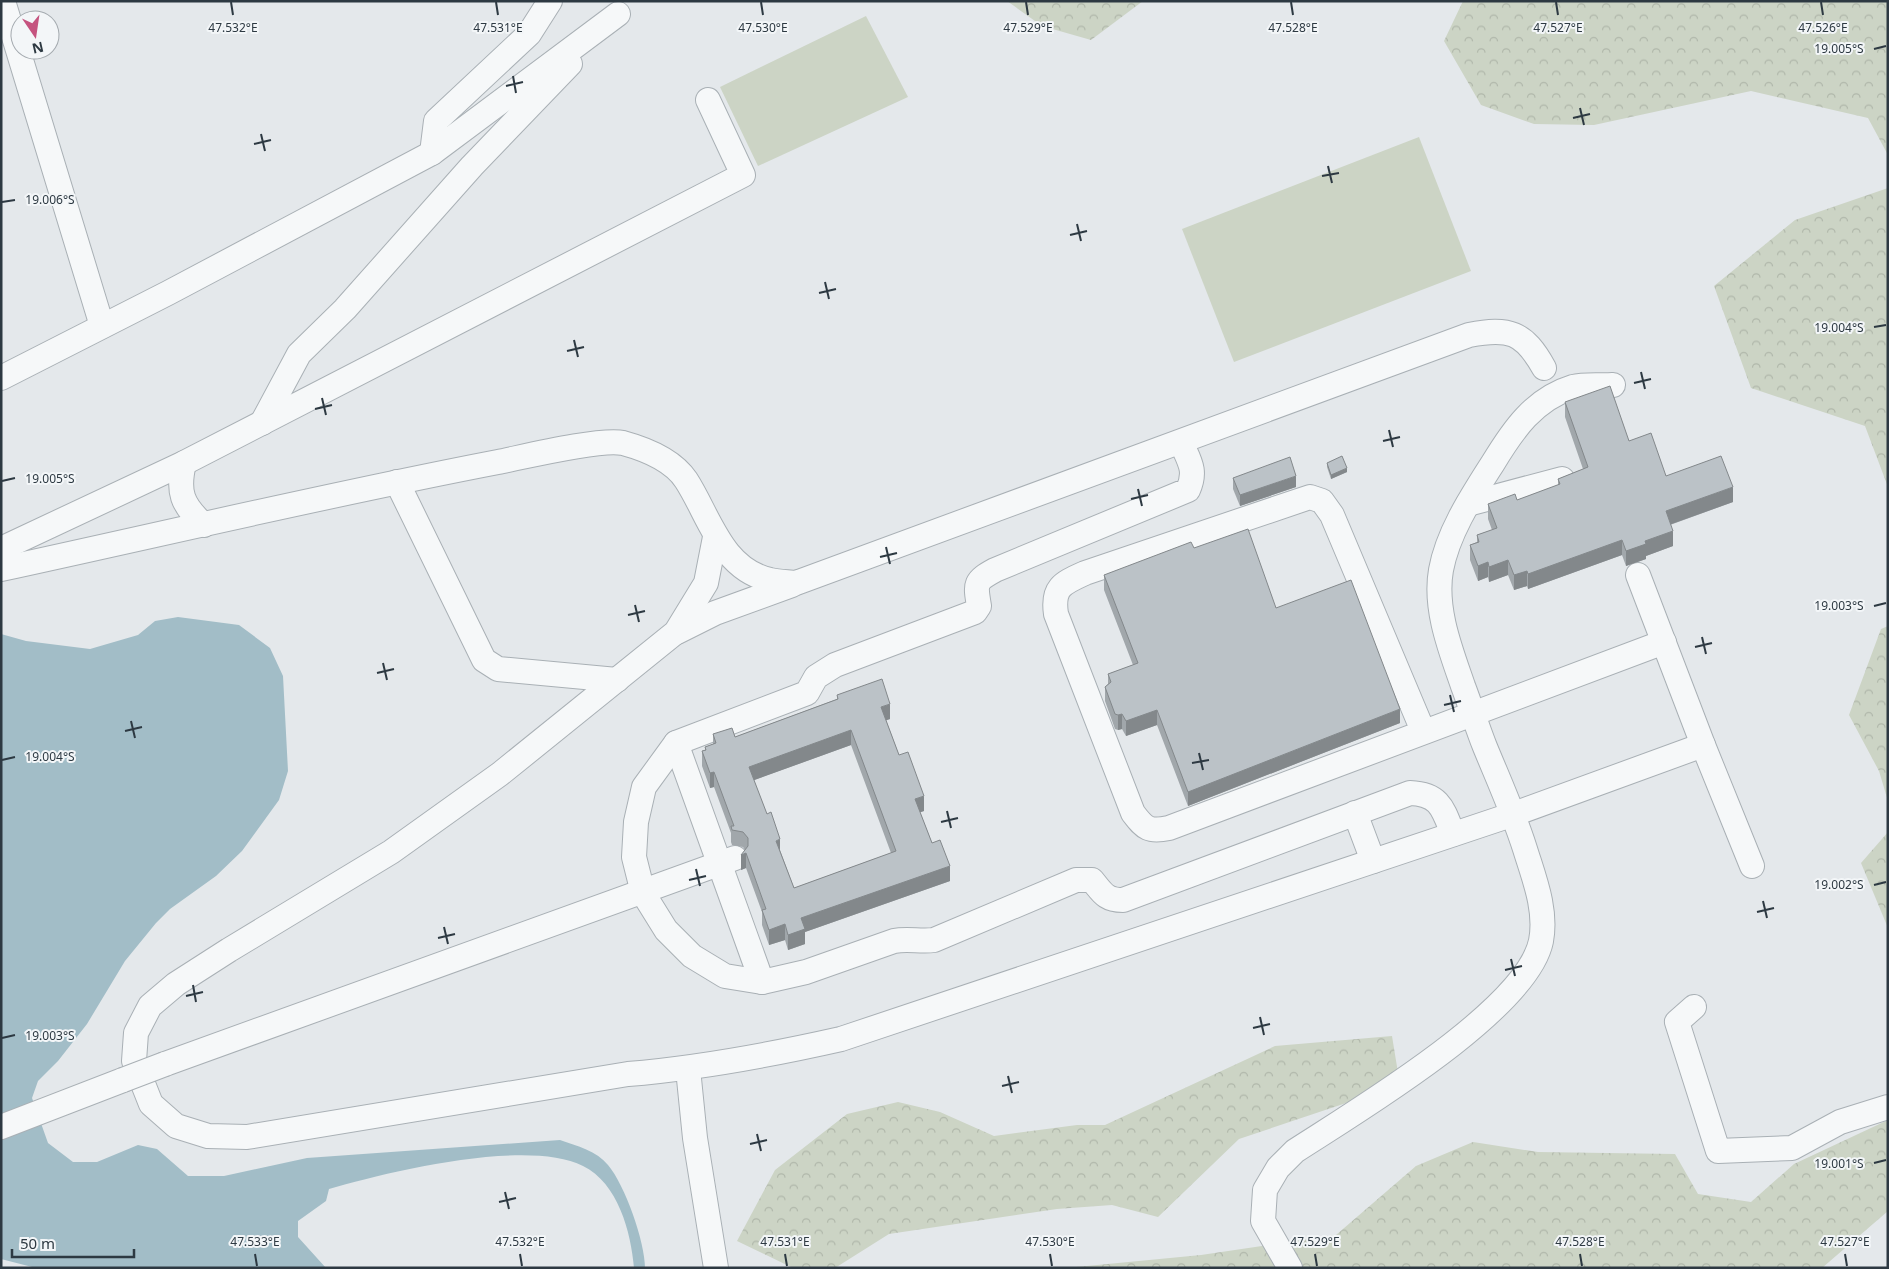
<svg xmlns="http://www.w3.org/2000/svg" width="1889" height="1269" viewBox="0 0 1889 1269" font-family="'Noto Sans',sans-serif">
<defs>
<pattern id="forest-crowns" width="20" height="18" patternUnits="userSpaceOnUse" patternTransform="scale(1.25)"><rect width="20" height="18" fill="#ccd4c5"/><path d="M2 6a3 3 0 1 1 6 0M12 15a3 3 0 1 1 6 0" fill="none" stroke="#b0b7aa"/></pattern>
</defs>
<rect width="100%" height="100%" fill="#e4e8eb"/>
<g fill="#ccd4c5">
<path d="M866,16l42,81 -150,69 -38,-79z"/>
<path d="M1419,137l52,134 -237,91 -52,-133z"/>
</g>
<g fill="url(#forest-crowns)">
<path d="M1007,1h136l-52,39 -49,-14z"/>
<path d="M1463,1h425v154l-20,-37 -117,-27 -157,34 -60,-1 -53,-19 -37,-64z"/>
<path d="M1888,188v299l-23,-61 -114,-38 -37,-102 81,-66z"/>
<path d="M1888,626v175l-9,-30 -30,-56 32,-86z"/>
<path d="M1888,832v96l-27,-65z"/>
<path d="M1392,1036l8,49 -161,54 -81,78 -46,-12 -55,4 -168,25 -54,34h-42l-56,-27 38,-71 72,-56 51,-12 42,10 54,24 83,-11h28l170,-79z"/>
<path d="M1888,1120v91l-66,57h-756l135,-13 135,-20 80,-69 57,-24 65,10 137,2 23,40 53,8 43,-38z"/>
</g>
<path fill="#a2bdc7" d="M178,617l61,8 31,23 13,28 5,95 -9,29 -37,51 -26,25 -46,33 -14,14 -31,38 -38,63 -29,37 -20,20 -6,17 16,45 25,19h24l41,-17 19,4 31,27h36l83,-18 253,-18c17,6 37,11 48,25 17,20 37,77 37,103h-11c-3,-36 -16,-85 -51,-102 -56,-28 -195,6 -254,23l-3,12 -28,20v16l28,31h-290l-35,-9v-625l25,7 64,8 48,-14 17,-14z"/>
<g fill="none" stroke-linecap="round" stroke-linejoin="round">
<g stroke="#a9b0b5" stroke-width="26">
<g id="minor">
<path d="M3,1l99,325"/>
<path d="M432,153l4,-32 93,-87 21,-33"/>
<path d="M1,378l167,-85 264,-140 186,-139"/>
<path d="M262,423l37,-69 46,-45 127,-143 98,-102"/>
<path d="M1181,442c8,19 16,28 7,48l-193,80c-20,11 -20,13 -16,36l-4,6 -140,53 -19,12 -9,16 -131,50 -32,44 -8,35 -2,35 9,36 23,37 26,26 33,20 37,6 44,-10 88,-31c14,-3 26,1 40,-1l142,-60h16c10,12 13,20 31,20l287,-107c30,1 33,16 43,41"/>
<path d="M184,463c-7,29 -2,42 20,62"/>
<path d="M397,482l87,178 14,9 119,11"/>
<path d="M1468,504l94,-25"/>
<path d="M715,537l-9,46 -30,49 -176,142 -109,78 -162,98 -53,34 -26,22 -14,27 -2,28 17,43 25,22 32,10 39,1 381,-63c72,-6 142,-19 213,-35l673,-225 189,-69"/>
<path d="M1,549l183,-86 559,-288 -35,-75"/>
<path d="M1,569c166,-36 330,-75 497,-107 25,-5 103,-24 125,-19 22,6 49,16 63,37 23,35 35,89 84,100 8,2 17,2 26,3l673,-248c40,-8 55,-3 75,33"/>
<path d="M1638,575l65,170 49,121"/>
<path d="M677,632l38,-19 77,-28"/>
<path d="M1423,731l-91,-216 -10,-14 -12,-4 -225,76c-22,10 -33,14 -29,41l77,199c12,16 16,19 36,15l495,-186"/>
<path d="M676,743l86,239"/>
<path d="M1355,813l18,48"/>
<path d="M1694,1007l-17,15 41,129 74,-3 48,-26 48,-15"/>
<path d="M165,1064l570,-206"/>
<path d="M688,1069l7,69 21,130"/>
<path d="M1,1127l122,-47"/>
<path d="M1290,1268l-27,-47 2,-31 13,-22 17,-17c60,-39 232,-141 246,-210 6,-31 -7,-63 -16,-92 -11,-35 -26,-68 -40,-102 -8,-20 -14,-40 -22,-61 -12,-35 -29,-77 -22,-116 7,-38 31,-74 52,-107 20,-33 41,-64 80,-76 12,-3 28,-1 40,-2"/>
</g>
</g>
<use href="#minor" stroke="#f6f8f9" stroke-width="24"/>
<g stroke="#a9b0b5" stroke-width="26" stroke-linecap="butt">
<path id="minor-bridge" d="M123,1080l42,-16"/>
</g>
<use href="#minor-bridge" stroke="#f6f8f9" stroke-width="24"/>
</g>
<g fill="#a1a7ab" fill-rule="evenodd">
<path d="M1565,402l64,39 37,35 67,26 -63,23 3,21 -27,10v3l-20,7 -4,-11 -94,34 -1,-3 -13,4 -6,-15 -19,7 -1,-5 -10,4 -8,-21v-15l7,-3v-7l15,-5 -4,-11v-15l29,-4 41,-15v-6l25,-10 -18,-52z"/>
<path d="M1327,463l20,9 -16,7 -4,-12z"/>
<path d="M1233,478l63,9 -56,19 -7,-17z"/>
<path d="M1194,548l82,60 124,115 -212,83 -31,-81 -31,11 -4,-7 -4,1 -3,-1 -10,-28v-14l3,-3v-10l25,-9 -29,-75v-15z"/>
<path d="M837,695l53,24 -4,1 13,35 25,56 -4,1 12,31 18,38 -145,51v12l-17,6 -3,-10 -16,5 -7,-20v-13l-16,-44 -5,2 4,-20 -2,-3 -11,-2 -1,-3v-9l-17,-46 -4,1 -8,-22v-15l3,-1v-3l8,-3v-10l22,3 102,-38zM851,745l40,108 -97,35 -40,-108z"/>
</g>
<g fill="#83888b">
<path d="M1347,468v4l-16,7v-4z"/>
<path d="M1296,476v11l-56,19v-11z"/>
<path d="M1733,487v15l-67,24v-15z"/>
<path d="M1673,531v15l-27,10v3l-20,7v-15l19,-10z"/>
<path d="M1622,540v15l-94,34v-15z"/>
<path d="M1508,560v15l-19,7v-15z"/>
<path d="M1488,562v15l-10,4v-15z"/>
<path d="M1527,571v15l-13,4v-15z"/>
<path d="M890,704v15l-9,3v-15z"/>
<path d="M1400,709v14l-212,83v-14z"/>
<path d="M1157,710v15l-31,11v-15z"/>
<path d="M1122,714v15l-4,1v-15z"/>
<path d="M851,730v15l-102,37v-15z"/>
<path d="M714,772v15l-4,1v-15z"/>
<path d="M924,796v15l-9,3v-15z"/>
<path d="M780,839v15l-4,-13z"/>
<path d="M746,853v15l-5,2v-15z"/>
<path d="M950,866v15l-145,51v12l-17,6v-15l13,-17z"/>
<path d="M785,924v16l-16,5v-15z"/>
</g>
<g fill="#bbc2c7" stroke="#83888b" fill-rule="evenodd">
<path d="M1610,386l19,55 22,-8 15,43 55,-20 12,31 -67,24 7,20 -28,10 1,3 -20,7 -4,-11 -94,34 -1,-3 -13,4 -6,-15 -19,7 -1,-5 -10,4 -8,-21 9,-3 -2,-7 20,-7 -9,-24 27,-10 2,6 43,-16 -2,-5 30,-12 -23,-65z"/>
<path d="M1342,456l5,12 -16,7 -4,-12z"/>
<path d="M1290,457l6,19 -56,19 -7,-17z"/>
<path d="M1248,529l28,79 75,-28 49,129 -212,83 -31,-82 -31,11 -4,-7 -4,1 -3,-1 -10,-27 6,-5 -3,-8 30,-11 -34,-88 87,-33 3,6z"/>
<path d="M882,679l8,25 -9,3 18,48 9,-3 16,44 -9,3 17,44 8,-3 10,26 -149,52 4,11 -17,6 -3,-11 -16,6 -7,-20 4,-1 -20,-56 -5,2 7,-9v-8l-5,-6 -11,-2 -1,-4h3l-20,-54 -4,1 -8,-22 4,-1 -1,-3 11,-4 -3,-9 19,-6 3,9 103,-38 -1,-4zM851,730l45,121 -102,37 -18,-47 4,-2 -9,-27 -4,2 -18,-47z"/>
</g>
<path fill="none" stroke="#2d3942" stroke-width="2" d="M231,2l2,13M496,2l2,13M761,2l2,13M1026,2l2,13M1291,2l2,13M1556,2l2,13M1821,2l2,13M1874,49l12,-3M513,76l3,17M506,86l17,-4M1580,108l4,17M1573,118l17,-4M261,134l4,17M254,144l17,-4M1328,166l4,17M1322,176l17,-3M2,202l13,-2M1077,224l4,17M1070,235l17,-4M825,282l4,17M819,293l17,-4M1874,327l12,-2M574,340l4,17M567,351l17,-4M1641,372l4,17M1634,383l17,-4M322,398l4,17M315,409l17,-4M1389,430l4,17M1383,441l17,-4M2,481l13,-3M1138,489l4,17M1131,499l17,-4M886,547l4,17M880,557l17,-4M635,605l4,17M1874,606l12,-3M628,615l17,-4M1702,637l4,17M1695,647l17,-4M383,663l4,17M377,673l17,-4M1450,695l4,17M1444,705l17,-4M131,721l4,17M125,731l17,-4M1199,753l4,17M2,760l13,-3M1192,763l17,-3M947,811l4,17M941,822l17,-4M696,869l4,17M689,880l17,-4M1874,885l12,-3M1763,901l4,17M1757,912l17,-4M444,927l4,17M438,938l17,-4M1511,959l4,17M1505,970l17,-4M193,985l3,17M186,996l17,-4M1260,1017l4,18M1253,1028l17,-4M2,1038l13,-3M1008,1076l4,17M1002,1086l17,-4M757,1134l4,17M750,1144l17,-4M1874,1163l12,-3M505,1192l4,17M499,1202l17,-4M255,1254l2,12M520,1254l2,12M785,1254l2,12M1050,1254l2,12M1315,1254l2,12M1580,1254l2,12M1845,1254l2,12"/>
<g font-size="12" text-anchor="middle" fill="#2d3942" stroke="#f3f6f8" stroke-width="4" stroke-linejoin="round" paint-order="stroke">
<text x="233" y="32">47.532°E</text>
<text x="498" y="32">47.531°E</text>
<text x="763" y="32">47.530°E</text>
<text x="1028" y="32">47.529°E</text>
<text x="1293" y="32">47.528°E</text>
<text x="1558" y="32">47.527°E</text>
<text x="1823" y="32">47.526°E</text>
<text x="1839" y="53">19.005°S</text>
<text x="50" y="204">19.006°S</text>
<text x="1839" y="332">19.004°S</text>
<text x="50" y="483">19.005°S</text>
<text x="1839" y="610">19.003°S</text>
<text x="50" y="761">19.004°S</text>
<text x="1839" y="889">19.002°S</text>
<text x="50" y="1040">19.003°S</text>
<text x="1839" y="1168">19.001°S</text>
<text x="255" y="1246">47.533°E</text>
<text x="520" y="1246">47.532°E</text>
<text x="785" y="1246">47.531°E</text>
<text x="1050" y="1246">47.530°E</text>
<text x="1315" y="1246">47.529°E</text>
<text x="1580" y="1246">47.528°E</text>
<text x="1845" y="1246">47.527°E</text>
</g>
<rect width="1889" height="1269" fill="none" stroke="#2d3942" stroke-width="5"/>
<g transform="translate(35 35) rotate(167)"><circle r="24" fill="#f3f6f8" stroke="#a4aaaf"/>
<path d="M0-4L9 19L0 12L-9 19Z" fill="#c5537f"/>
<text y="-8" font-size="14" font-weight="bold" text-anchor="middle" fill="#2d3942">N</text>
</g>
<path d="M12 1249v8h122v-8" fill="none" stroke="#2d3942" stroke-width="2.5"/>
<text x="20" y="1249" font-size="15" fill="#2d3942" stroke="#f3f6f8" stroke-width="4" paint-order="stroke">50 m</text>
</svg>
